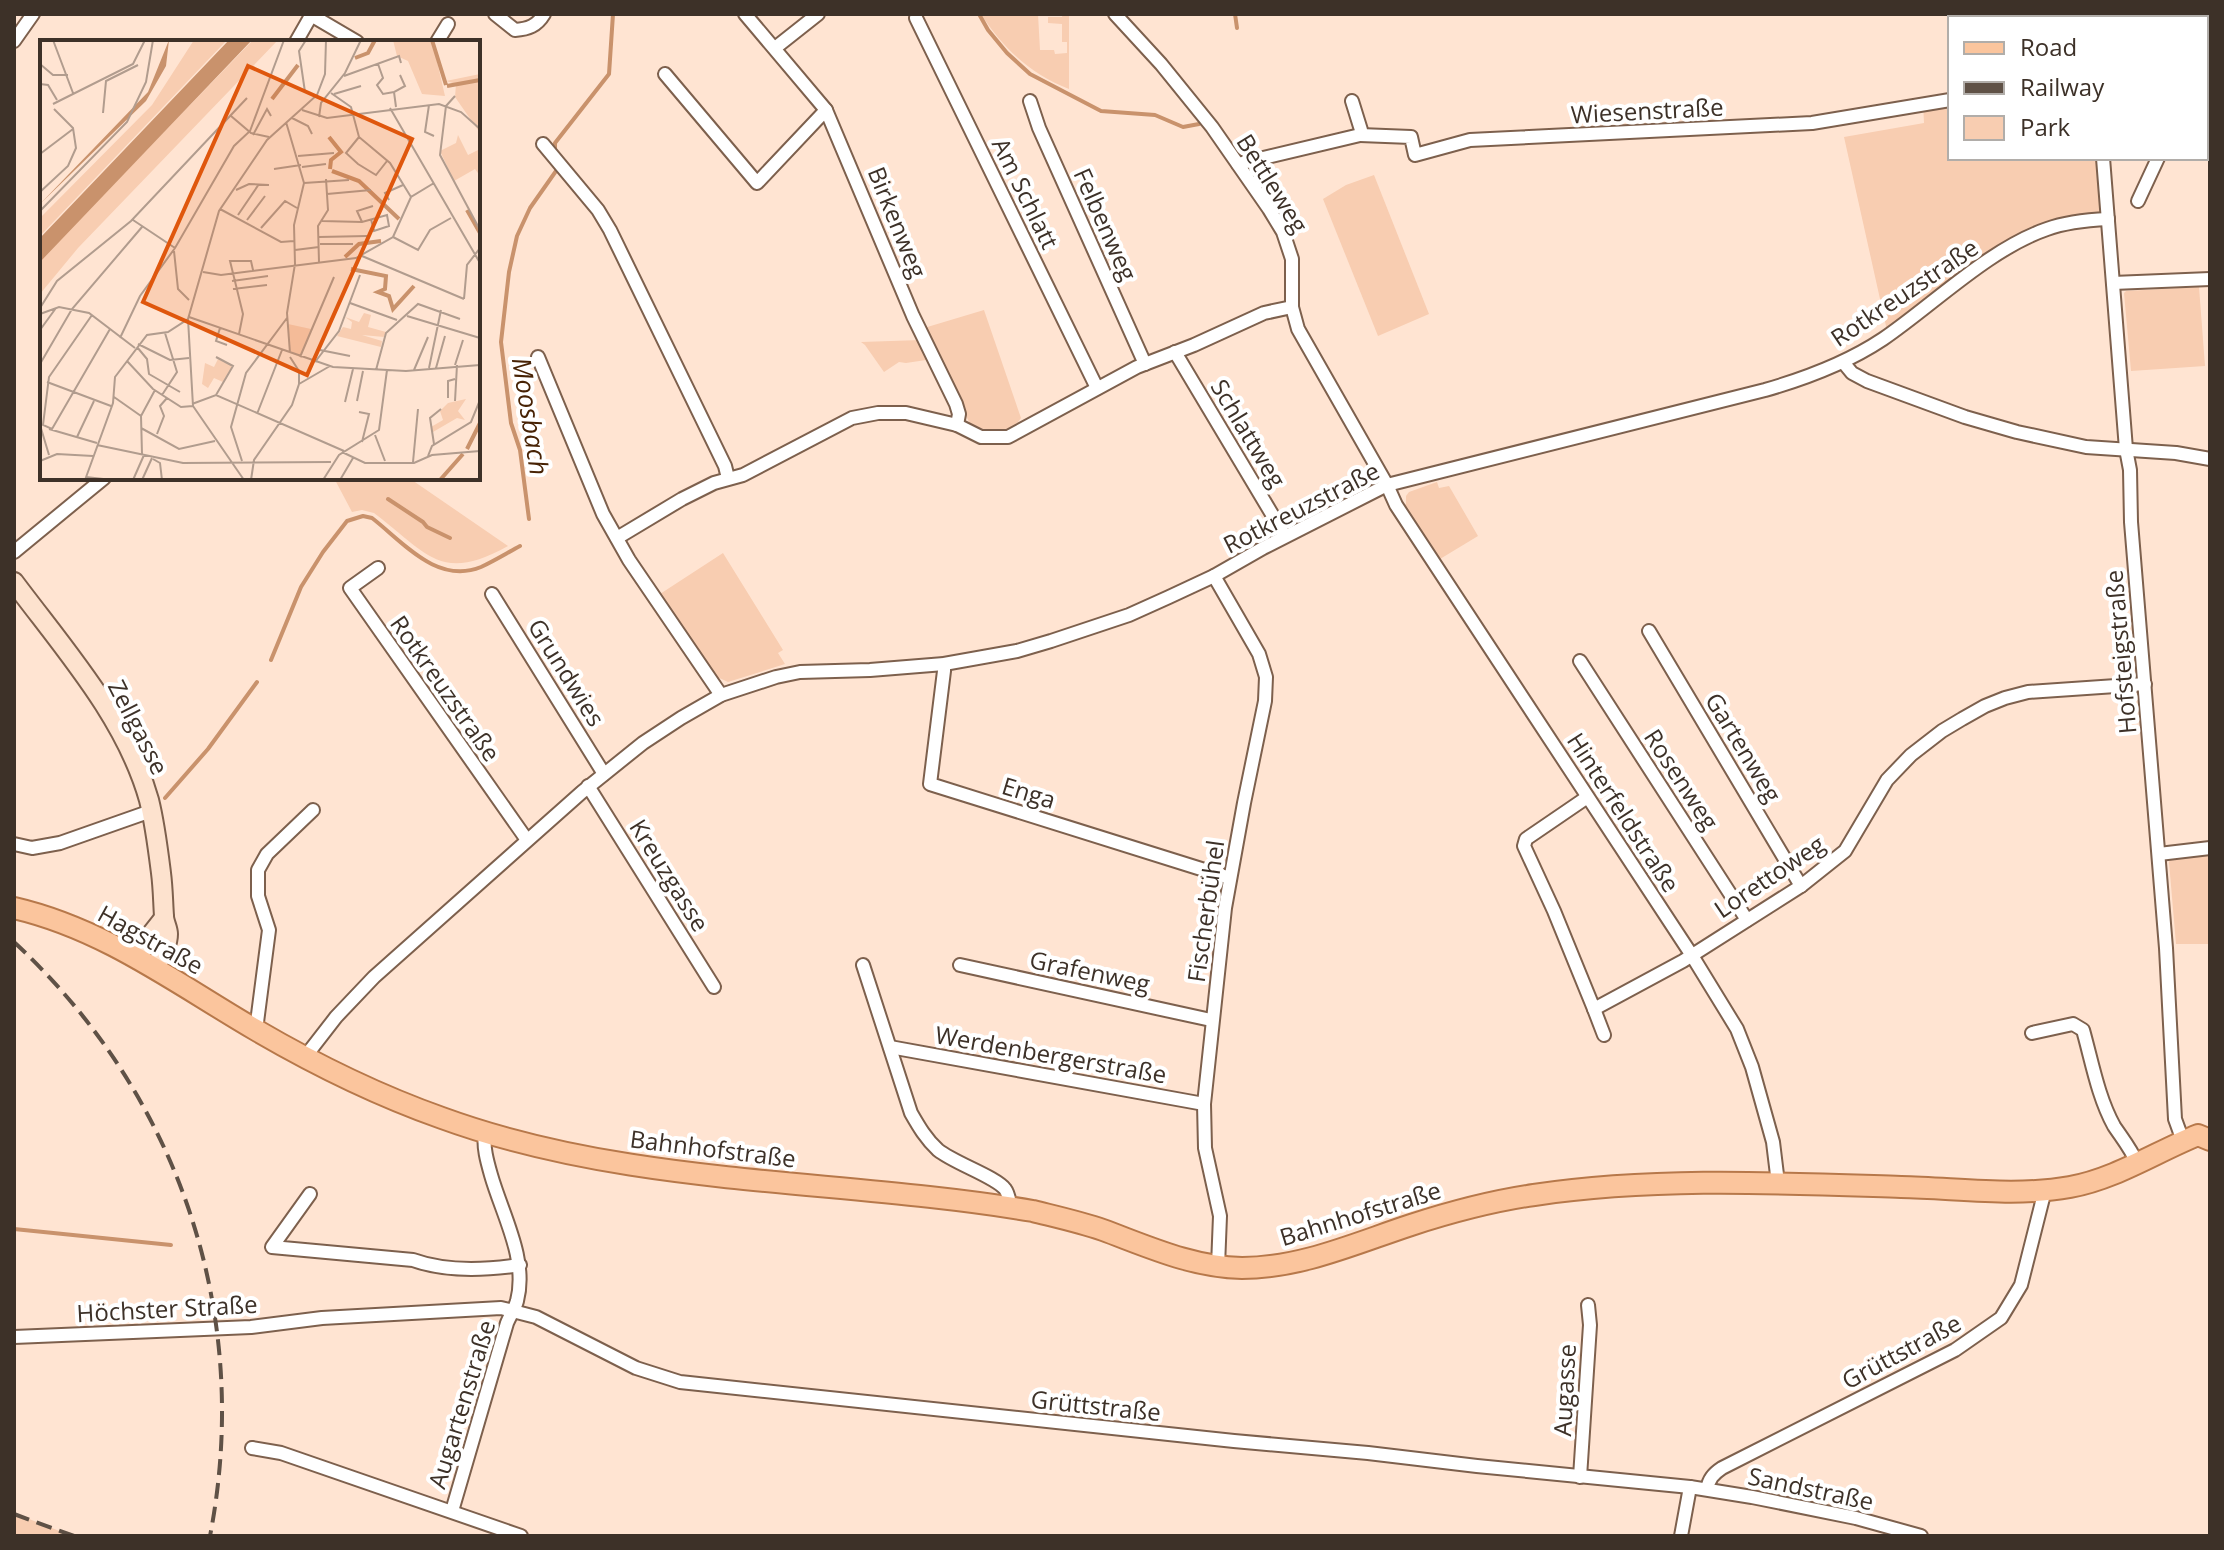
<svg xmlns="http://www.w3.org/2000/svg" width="2224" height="1550" viewBox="0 0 2224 1550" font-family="'Open Sans',sans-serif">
<rect width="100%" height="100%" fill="#ffe4d2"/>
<g fill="#f8cdb1">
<path d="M981,14h57l2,36h14l1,4 12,-1v-11h-5v-18l-14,-1v-6h14l1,-3h6v75c-39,-15 -66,-41 -88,-75z"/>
<path d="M1950,100v58h153l5,61 -78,17 -142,99 -44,-198 80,-14 -1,-20z"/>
<path d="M1374,175l55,139 -51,22 -55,-137 23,-14z"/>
<path d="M2199,287l6,79 -74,5 -7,-78 2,-2z"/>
<path d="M984,310l37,108c-11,18 -35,14 -51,6l-46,-96z"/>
<path d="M921,340l10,23 -5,-3 -20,3 -7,-1 -15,10 -19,-27 -4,-3z"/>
<path d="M334,478h75l99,68c-68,38 -81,7 -134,-33l-12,-3 -10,2z"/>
<path d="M1437,482l2,6 10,-2 29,50 -38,23 -36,-54 2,-1v-8l3,-4z"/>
<path d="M723,553l60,97 -5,3 7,11 -57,18 -13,-6 -55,-82z"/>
<path d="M2210,854v90h-34l-7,-82 2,-4z"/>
<path d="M14,1513l58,23h-58z"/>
</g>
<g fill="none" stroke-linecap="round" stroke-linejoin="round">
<g stroke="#c9926c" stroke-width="4">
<path d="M979,14l9,16 19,23 23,21 71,37 54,4 28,12 16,-3"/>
<path d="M1235,14l2,14"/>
<path d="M555,153v-10l54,-69 4,-60"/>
<path d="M388,499l35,23 4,5 23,11"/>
<path d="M529,519l-9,-69 -9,-27 -10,-81 8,-70 8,-36 13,-28 26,-37v-6"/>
<path d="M271,660l30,-73 22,-35 24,-31 16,-5 9,2c31,24 65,67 109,49 13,-6 26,-14 39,-21"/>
<path d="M165,798l43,-49 49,-67"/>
<path d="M14,1229l157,16"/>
</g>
<g stroke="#7d604d" stroke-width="16">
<g id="street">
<path d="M495,14l20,16c13,-1 22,-4 29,-16"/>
<path d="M745,14l81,96 87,206 43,88 3,10 -2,11"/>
<path d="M1115,14l46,50 51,63 57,82 14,23 9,27v48l6,22 89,156 9,20 295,449 46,75 15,38 21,75 5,41"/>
<path d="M2091,14l1,4"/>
<path d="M311,15l46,27"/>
<path d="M916,18l181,370"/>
<path d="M14,41l19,-27"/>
<path d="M296,42l16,-28"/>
<path d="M437,42l11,-18"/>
<path d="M775,48l43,-34"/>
<path d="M665,74l92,109 69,-73"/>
<path d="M2206,88l4,-4"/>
<path d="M1030,101l9,27 106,236"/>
<path d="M1360,135l51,2 4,18 55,-15 342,-17 138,-23"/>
<path d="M543,144l55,66 12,20 115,236 3,12"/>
<path d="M2103,158l23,291 4,21 1,52 35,426 9,171 8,22"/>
<path d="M1238,164l122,-29 1,-5 -9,-29"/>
<path d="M2138,201l20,-43"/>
<path d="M2113,283l97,-4"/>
<path d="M1175,352l110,184"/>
<path d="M538,357l65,157 26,46 92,135"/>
<path d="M1843,362l9,11 15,8 98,36 52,15 69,15 90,6 34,6"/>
<path d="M617,538l65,-39 32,-16 29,-8 109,-57 26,-5h28l51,12 24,12h27l129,-70 57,-22 70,-32 28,-6"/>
<path d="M14,552l90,-74"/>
<path d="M378,568l-28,20 177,252"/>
<path d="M1214,576l45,78 7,23 -1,24 -21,102 -19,105 -21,196 1,44 15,68 -2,50"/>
<path d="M492,594l112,180"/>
<path d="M1649,631l152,255"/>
<path d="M1580,661l167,259"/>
<path d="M944,664v7l-14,113 300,94"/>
<path d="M588,786l126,201"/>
<path d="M1586,798l-60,41 -2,7 30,65 40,98 89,-48 118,-75 44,-35 42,-71 24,-25 31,-24 20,-12 23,-13 20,-8 23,-6 117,-8"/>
<path d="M14,844l18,4 28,-5 91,-32"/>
<path d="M2159,854l51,-6"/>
<path d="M863,965l48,148c8,14 15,26 27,37 16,13 58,27 67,39 4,5 4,12 6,19"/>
<path d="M960,965l251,55"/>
<path d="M1594,1009l10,26"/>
<path d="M256,1030l13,-100 -11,-34v-26l9,-16 46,-44"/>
<path d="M2032,1033l41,-9 10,6c9,32 15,67 31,96 8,12 17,23 23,37"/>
<path d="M890,1047l314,57"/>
<path d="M305,1057l31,-40 38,-40 208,-185 61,-49 38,-25 40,-23 55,-18 24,-5 70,-2 74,-6 73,-13 34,-10 78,-26 40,-18 45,-21 49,-28 124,-63 378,-95c42,-12 82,-27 118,-51 51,-35 106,-90 164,-110 19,-7 40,-9 61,-10"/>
<path d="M310,1194l-38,53 141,13c33,12 73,10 107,5"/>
<path d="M14,1337l237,-10 71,-9 179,-10 35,9 100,51 44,14 554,59 134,12 109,13 213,21 62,10 104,21 65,18"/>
<path d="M252,1448l29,5 240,83"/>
<path d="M1580,1477l10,-152 -2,-20"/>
<path d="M1707,1489c2,-10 6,-15 15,-21l233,-118 46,-32 20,-33 24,-95"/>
<path d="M452,1511l55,-188c3,-7 8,-15 10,-22 11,-42 -15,-87 -26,-126 -4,-14 -8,-28 -6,-42"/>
<path d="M1681,1536l9,-49"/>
</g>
</g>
<g stroke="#7d604d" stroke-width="22">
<g id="secondary">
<path d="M14,582c50,67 112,136 135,218 6,24 9,49 12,73 2,15 2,29 3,43 0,6 4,12 4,18 0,12 -8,24 -13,34"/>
<path d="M138,958l11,-21 15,-19"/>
</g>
</g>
<g stroke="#b7784a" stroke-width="24">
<path id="primary" d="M14,908c91,21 163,76 242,122 60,35 121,65 186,88 189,69 394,60 591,93 24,6 47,11 70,19 46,17 89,37 139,38 59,0 114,-25 169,-43 40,-13 81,-24 123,-30 121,-18 245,-12 367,-8 55,1 114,10 169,0 45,-8 86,-35 128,-52l12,5"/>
</g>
<use href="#street" stroke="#fff" stroke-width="12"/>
<use href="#secondary" stroke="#fde2ce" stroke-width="18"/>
<use href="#primary" stroke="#fbc59d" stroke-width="20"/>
<g stroke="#5f5146" stroke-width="4" stroke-dasharray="16 8" stroke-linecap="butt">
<path d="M14,942c165,153 239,372 196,594"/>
<path d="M14,1514l60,22"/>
</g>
</g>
<g text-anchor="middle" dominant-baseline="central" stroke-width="8" stroke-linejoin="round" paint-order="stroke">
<g font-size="24" fill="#3d3128" stroke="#fff">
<text transform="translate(1647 110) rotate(-3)">Wiesenstraße</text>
<text transform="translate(1273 183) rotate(58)">Bettleweg</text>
<text transform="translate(1026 193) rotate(64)">Am Schlatt</text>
<text transform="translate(898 222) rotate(68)">Birkenweg</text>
<text transform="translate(1106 224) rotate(66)">Felbenweg</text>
<text transform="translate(1904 292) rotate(-34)">Rotkreuzstraße</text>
<text transform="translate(1249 433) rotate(59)">Schlattweg</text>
<text transform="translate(1301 507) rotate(-27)">Rotkreuzstraße</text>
<text transform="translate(2120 652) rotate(-95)">Hofsteigstraße</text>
<text transform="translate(567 672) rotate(58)">Grundwies</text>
<text transform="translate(446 688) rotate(55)">Rotkreuzstraße</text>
<text transform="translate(139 727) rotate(63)">Zellgasse</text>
<text transform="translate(1744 747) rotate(59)">Gartenweg</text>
<text transform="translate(1682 779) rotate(57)">Rosenweg</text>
<text transform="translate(1029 792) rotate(17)">Enga</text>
<text transform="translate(1624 812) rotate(57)">Hinterfeldstraße</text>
<text transform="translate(670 875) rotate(58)">Kreuzgasse</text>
<text transform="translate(1769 876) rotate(-34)">Lorettoweg</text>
<text transform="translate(1205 911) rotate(-82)">Fischerbühel</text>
<text transform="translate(151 939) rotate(29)">Hagstraße</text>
<text transform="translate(1090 971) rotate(12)">Grafenweg</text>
<text transform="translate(1051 1054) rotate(10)">Werdenbergerstraße</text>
<text transform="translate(713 1148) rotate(7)">Bahnhofstraße</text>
<text transform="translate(1360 1213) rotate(-17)">Bahnhofstraße</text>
<text transform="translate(167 1308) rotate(-3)">Höchster Straße</text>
<text transform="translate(1901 1351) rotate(-28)">Grüttstraße</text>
<text transform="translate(1564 1390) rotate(-87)">Augasse</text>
<text transform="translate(461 1404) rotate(-73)">Augartenstraße</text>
<text transform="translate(1096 1405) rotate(6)">Grüttstraße</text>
<text transform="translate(1811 1488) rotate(12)">Sandstraße</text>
</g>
<g font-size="26" font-style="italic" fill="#472204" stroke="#fff">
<text transform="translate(531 416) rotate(81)">Moosbach</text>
</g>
</g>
<g transform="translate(40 40)">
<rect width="440" height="440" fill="#ffe4d2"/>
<path d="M154,0h33l-187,196v-18l112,-113zM213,0h25l-200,208 -38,46v-32l5,-7zM353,0h39l13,56 -23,-2 -14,-33 -11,-5zM440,34v59l-25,-36 1,-13 -10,-3zM418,95l10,20 12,-6v27l-5,-7 -21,12 -14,-30 16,-8zM324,273l7,2 -3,12 18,5 -2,5 -22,-2 20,6 -1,6 -44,-11 6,-9 8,2 1,-7 -7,-5 14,5zM248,284l23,5 -11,28 -10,-4zM178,319l15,6 -10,17 -9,-4 -6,10 -6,-4 3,-21 9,4zM426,359l-8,12 7,9 -8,-2 -24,14 -2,-5 12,-7 -3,-9 8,-8z" fill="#f8cdb1"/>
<path d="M129,0l-3,26 -20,35 -106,103 108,-112zM189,0h23l-212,222v-24z" fill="#c9926c"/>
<path fill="none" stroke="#c9926c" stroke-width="4" d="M392,0l14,45M315,18l13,-5 7,-13M407,46l33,-6M232,59l26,-34M289,97l12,15 -10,8 -1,9M292,131l27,10 40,38M427,170l13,23M305,217l14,-13 22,-3M311,229l35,7 -1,13 -7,3 11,4 4,13 21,-23M427,409l13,-26M400,440l23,-26"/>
<path fill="none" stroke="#b19c8e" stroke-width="2" d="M13,0l20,53M0,24l13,11h15M338,24l5,14 -6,7 6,9 11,-2M304,36l55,-20 2,7M0,44l8,1 9,15M265,52l-6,-41 7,-11M291,53l20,14 8,30 31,26 21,34M294,54l27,-8M415,56l-9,10 -6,49 40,75M13,64l80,-40 12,-24M389,65l-4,27 9,4M356,67l-2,-15 11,-6 -5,-11M350,68l90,155M262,70l25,8 112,-14 22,8 19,17M63,73l3,-32 32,-16M191,76l20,17 18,4M279,77l2,-14 24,-30 16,-33M252,78l16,8 4,8M246,82l18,61 -10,42 1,39 -8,49 3,40M213,95l14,-26 4,7M319,97l-13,16 12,11 18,11 11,-14M0,114l33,-25M258,116l36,-3M262,127l24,-3M234,129l27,-4M264,143l45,-3M196,150l13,-6 20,1M0,152l28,-26 8,-18 -3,-20 -19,-19M287,154l44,-4M349,160l-4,-7 18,-8M180,169l61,33 13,-1M0,171l87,-89 19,-40 7,-42M198,175l21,-31M93,180l42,28M207,180l18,-24M282,181l40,1 25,-7 2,11 -15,5 -3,-12M322,182l-5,-11 16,-5M221,188l24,-27 12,7M279,197l48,-1M353,197l25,13 12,-20 21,-12M280,204h33M255,210l24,-3M134,211l4,38 11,11M322,216l102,43M279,222l-1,-36 10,-16 -2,-31M163,232l18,3 135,-17 37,-21 18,-40 23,-14M192,241l36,-5M193,249l34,-4M424,259l3,-34 13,-17M310,263l47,17M0,268l17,-27 74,-60 116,-123M0,274l19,-7 30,6 46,35M52,275l-43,62 -6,48 9,4 58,-100M367,276l73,22M149,277l144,50 73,4 74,-6M148,279l5,87 51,74M180,288l-4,13 11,4M0,290l16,-22M199,294l4,-20 -13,-53h21l2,9M80,298l20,-42 35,-48 59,-102 16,-15 34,-91M98,304l32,16 19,-2M97,307l10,12 2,15 31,18M280,310l30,6M176,317l17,9 -17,29M260,317l34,-80M87,321l26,28 28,18 12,-1M275,322l24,-31 21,-56M0,324l32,-55 70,-82M415,325l8,-25M389,328l12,-58M396,328l9,-32M336,330l10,-37 32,-29 42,15M374,330l14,-33M7,342l64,24M259,344l31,-18M122,355l15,-23 -12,-39M74,357l27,19M408,358v-17l7,-2M317,361l6,-30M415,361l2,-36M305,362l8,-33M152,364l24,-9 128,56M319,372l10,2 -7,28M217,374l25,-64M0,385l9,30M101,388l38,21 36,-8M9,389l48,14M117,394l7,-18 -4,-10 7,-8M335,395l10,26M37,397l17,-36M394,404l-4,-26 11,-9M57,405l86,18 148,-1M302,412l23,11h49l18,-8 48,-4M102,414l-1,-38 14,-26M388,416l4,-10 39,-24 9,-22M113,419l7,4 2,17M0,421l17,-7 36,2M202,421l-11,-34 15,-54 41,-55M373,422l5,-53M46,437l26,3M45,440l28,-77 2,-26 32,-42 21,-3 20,-13 31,-108 48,-71 50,-45 8,-21 1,-34M93,440l11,-25M102,440l10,-22M211,440l3,-20 38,-55 7,-21v-13l-9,-14M283,440l16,-25 40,-25 8,-60M300,440l13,-22"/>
<path fill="#df570d" fill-opacity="0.15" stroke="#df570d" stroke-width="4" d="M208,26l164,73 -105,236 -164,-73z"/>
<rect width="440" height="440" fill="none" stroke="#3d3128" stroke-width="4"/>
</g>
<rect width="2224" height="1550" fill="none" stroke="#3d3128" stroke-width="32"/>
<rect x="1948" y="16" width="260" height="144" fill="#ffffff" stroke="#b1ada9" stroke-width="2"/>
<rect x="1964" y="42" width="40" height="12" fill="#fbc59d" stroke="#b1ada9" stroke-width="2"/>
<text x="2020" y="56" font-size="24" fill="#3d3128">Road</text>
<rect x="1964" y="82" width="40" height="12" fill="#5f5146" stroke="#b1ada9" stroke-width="2"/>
<text x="2020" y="96" font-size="24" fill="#3d3128">Railway</text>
<rect x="1964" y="116" width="40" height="24" fill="#f8cdb1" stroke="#b1ada9" stroke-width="2"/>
<text x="2020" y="136" font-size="24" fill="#3d3128">Park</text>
</svg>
